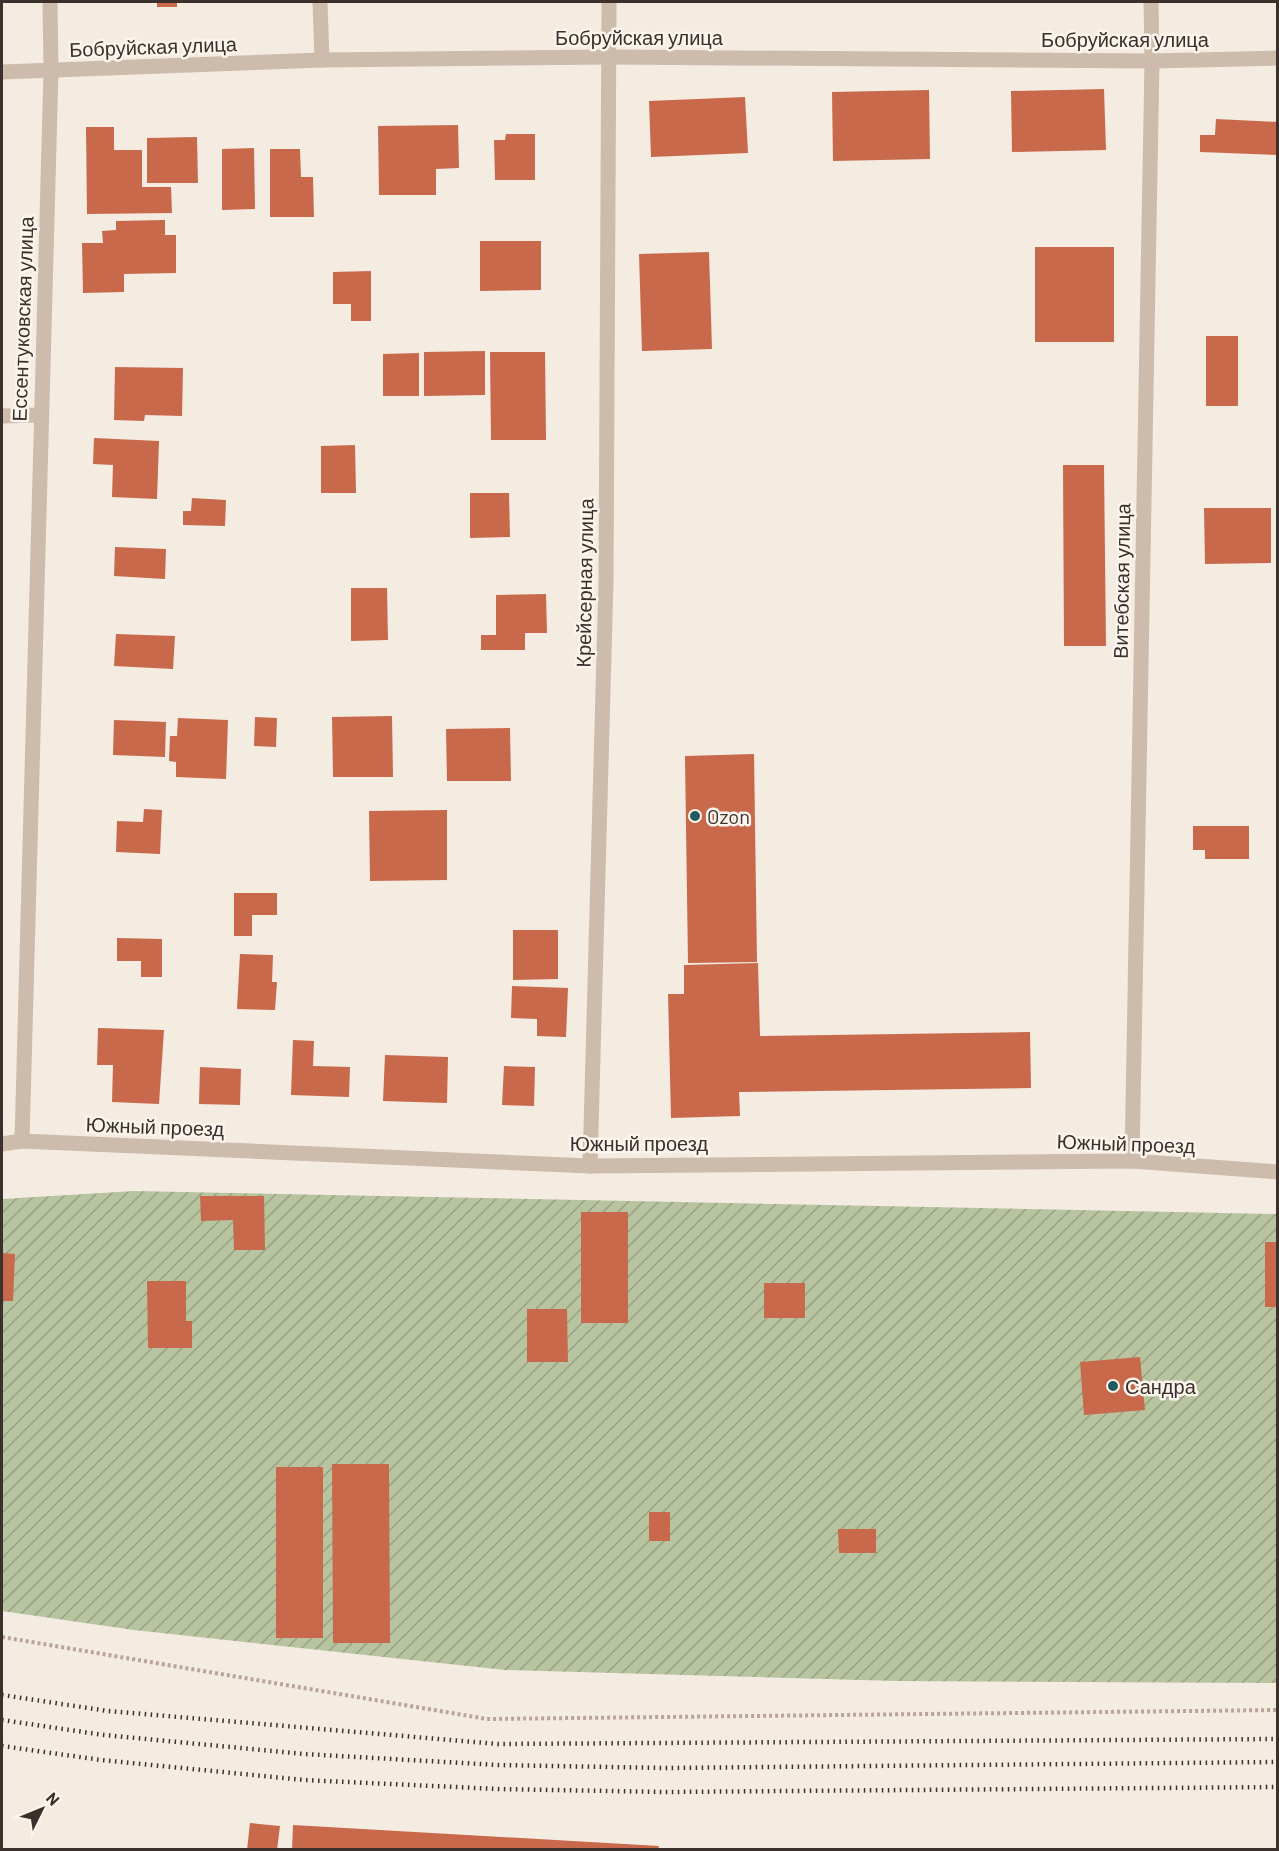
<svg xmlns="http://www.w3.org/2000/svg" width="1279" height="1851" viewBox="0 0 1279 1851" font-family="Barlow,sans-serif">
<defs>
<pattern id="garden-furrows" width="10" height="10" patternUnits="userSpaceOnUse" patternTransform="scale(1.5)"><rect width="10" height="10" fill="#b8c4a0"/><path d="M-1 1l2-2M0 10L10 0M9 11l2-2" fill="none" stroke="#97a083"/></pattern>
</defs>
<rect width="100%" height="100%" fill="#f4ebe1"/>
<path fill="url(#garden-furrows)" d="M135,1191l1142,23v469l-381,-2 -391,-11 -371,-40 -132,-19v-412z"/>
<g fill="#c8694b">
<rect x="157" y="2" width="20" height="5"/>
<path d="M1104,89l2,61 -94,2 -1,-61z"/>
<path d="M929,90l1,69 -97,2 -1,-69z"/>
<path d="M745,97l3,56 -97,4 -2,-56z"/>
<path d="M1216,119l62,3v33l-78,-3v-17h15z"/>
<path d="M458,125l1,43 -23,1v26h-57l-1,-69z"/>
<path d="M86,127h28v23h28v37h29l1,26 -85,1z"/>
<path d="M506,134h29v46h-40l-1,-40h11z"/>
<path d="M197,137l1,46h-51v-45z"/>
<path d="M254,148l1,61 -33,1v-61z"/>
<path d="M270,149h30l1,28h12l1,40h-44z"/>
<path d="M165,220v15h11v38l-52,1v18l-41,1 -1,-50h21l-1,-12 14,-1v-9z"/>
<path d="M480,241h61v49l-61,1z"/>
<rect x="1035" y="247" width="79" height="95"/>
<path d="M709,252l3,97 -70,2 -3,-97z"/>
<path d="M371,271v50h-20v-17h-18v-32z"/>
<rect x="1206" y="336" width="32" height="70"/>
<path d="M485,351v44l-61,1v-44z"/>
<path d="M490,352h55l1,88h-55z"/>
<path d="M419,353v43h-36v-42z"/>
<path d="M115,367l68,1 -1,48 -37,-1 -1,6 -30,-1z"/>
<path d="M94,438l65,3 -2,58 -45,-2 1,-32 -20,-1z"/>
<path d="M355,445l1,48h-35v-47z"/>
<path d="M1063,465h41l2,181h-42z"/>
<path d="M470,493h39l1,44 -40,1z"/>
<path d="M192,498l34,2 -1,26 -42,-1v-14h8z"/>
<path d="M1204,508h67v55l-66,1z"/>
<path d="M115,547l51,2 -1,30 -51,-3z"/>
<path d="M351,588h36l1,52 -37,1z"/>
<path d="M546,594l1,39h-22v17h-44v-15h15v-40z"/>
<path d="M116,634l59,2 -2,33 -59,-3z"/>
<path d="M392,716l1,61h-60l-1,-60z"/>
<path d="M255,717l22,1 -1,29 -22,-1z"/>
<path d="M178,718l50,2 -2,59 -50,-2v-15l-7,-1 1,-25h7z"/>
<path d="M114,720l52,2 -1,35 -52,-2z"/>
<path d="M510,728l1,53h-64l-1,-52z"/>
<path d="M754,754l3,208 -69,1 -3,-207z"/>
<path d="M144,809l18,1 -2,44 -44,-2 1,-31 26,1z"/>
<path d="M447,810v70l-77,1 -1,-70z"/>
<path d="M1193,826h56v33h-44v-9h-12z"/>
<path d="M234,893h43v22h-25v21h-18z"/>
<path d="M513,930h45v49l-45,1z"/>
<path d="M117,938l45,1v38h-21v-16h-24z"/>
<path d="M240,954l33,1 -1,27h5l-2,28 -38,-1z"/>
<path d="M758,963l2,73 270,-4 1,56 -292,4 1,24 -69,2 -3,-124h16v-29z"/>
<path d="M512,986l56,2 -2,49 -29,-1v-17l-26,-1z"/>
<path d="M98,1028l66,2 -5,74 -47,-2 1,-37h-16z"/>
<path d="M293,1040l21,1 -1,25 37,1 -1,30 -58,-2z"/>
<path d="M385,1055l63,2 -1,46 -64,-2z"/>
<path d="M504,1066l31,1 -1,39 -32,-1z"/>
<path d="M200,1067l41,2 -1,36 -41,-1z"/>
<path d="M200,1196h64l1,54h-31l-1,-30 -32,1z"/>
<rect x="581" y="1212" width="47" height="111"/>
<rect x="1265" y="1242" width="13" height="65"/>
<path d="M2,1253l13,1 -2,47h-11z"/>
<path d="M147,1281h39v40h6v27h-44z"/>
<rect x="764" y="1283" width="41" height="35"/>
<path d="M527,1309h40l1,53h-41z"/>
<path d="M1140,1357l5,53 -61,5 -4,-53z"/>
<path d="M332,1464h57l1,179h-57z"/>
<rect x="276" y="1467" width="47" height="171"/>
<rect x="649" y="1512" width="21" height="29"/>
<path d="M838,1529h38v24h-37z"/>
<path d="M250,1823l30,3 -3,24h-30z"/>
<path d="M293,1825l366,21 -1,4h-366z"/>
</g>
<g fill="none" stroke-linecap="round" stroke-linejoin="round">
<path stroke="#b9a596" stroke-width="4" stroke-dasharray="3 3" stroke-linecap="butt" d="M2,1637l485,82 791,-9"/>
<g stroke="#cdbbac" stroke-width="15">
<path d="M320,2l2,58"/>
<path d="M2,72l320,-12 288,-3 542,4 126,-3"/>
<path d="M2,416l38,-1"/>
<path d="M22,1141l29,-1070 -1,-69"/>
<path d="M2,1144l20,-3 568,25 542,-5 146,11"/>
<path d="M1132,1161l20,-1100 -1,-59"/>
<path d="M590,1166l16,-585 3,-579"/>
</g>
<g stroke="#3b302b" stroke-width="4.5" stroke-dasharray="1.5 4.5" stroke-linecap="butt">
<path d="M2,1695l106,16 390,33 780,-5"/>
<path d="M2,1720l102,15 200,19 194,11 167,3 613,-6"/>
<path d="M2,1746l99,14 203,20 194,9 167,3 613,-5"/>
</g>
</g>
<g fill="#1f5a5e" stroke="#fbf5ee" stroke-width="2">
<circle cx="695" cy="816" r="6"/>
<circle cx="1113" cy="1386" r="6"/>
</g>
<g text-anchor="middle" dominant-baseline="central" stroke-width="5" stroke-linejoin="round" paint-order="stroke">
<g font-size="20" fill="#3b302b" stroke="#fbf5ee">
<text x="639" y="37">Бобруйская улица</text>
<text x="1125" y="39">Бобруйская улица</text>
<text transform="translate(153 46) rotate(-2)">Бобруйская улица</text>
<text transform="translate(22 319) rotate(-88)">Ессентуковская улица</text>
<text transform="translate(1121 581) rotate(-89)">Витебская улица</text>
<text transform="translate(584 583) rotate(-89)">Крейсерная улица</text>
<text transform="translate(155 1126) rotate(2)">Южный проезд</text>
<text x="639" y="1143">Южный проезд</text>
<text transform="translate(1126 1143) rotate(2)">Южный проезд</text>
</g>
<g font-size="20" fill="#3b302b" stroke="#fbf5ee" text-anchor="start">
<text x="707" y="816">Ozon</text>
<text x="1125" y="1386">Сандра</text>
</g>
</g>
<rect width="1279" height="1851" fill="none" stroke="#3b302b" stroke-width="6"/>
<g transform="translate(42 1809) rotate(47)" stroke="#fbf5ee" stroke-width="4.5" paint-order="stroke">
<path d="M0-4.5L10 22L0 15L-10 22Z" fill="#3b302b"/>
<text y="-9" font-size="16" font-weight="bold" text-anchor="middle" fill="#3b302b">N</text>
</g>
</svg>
